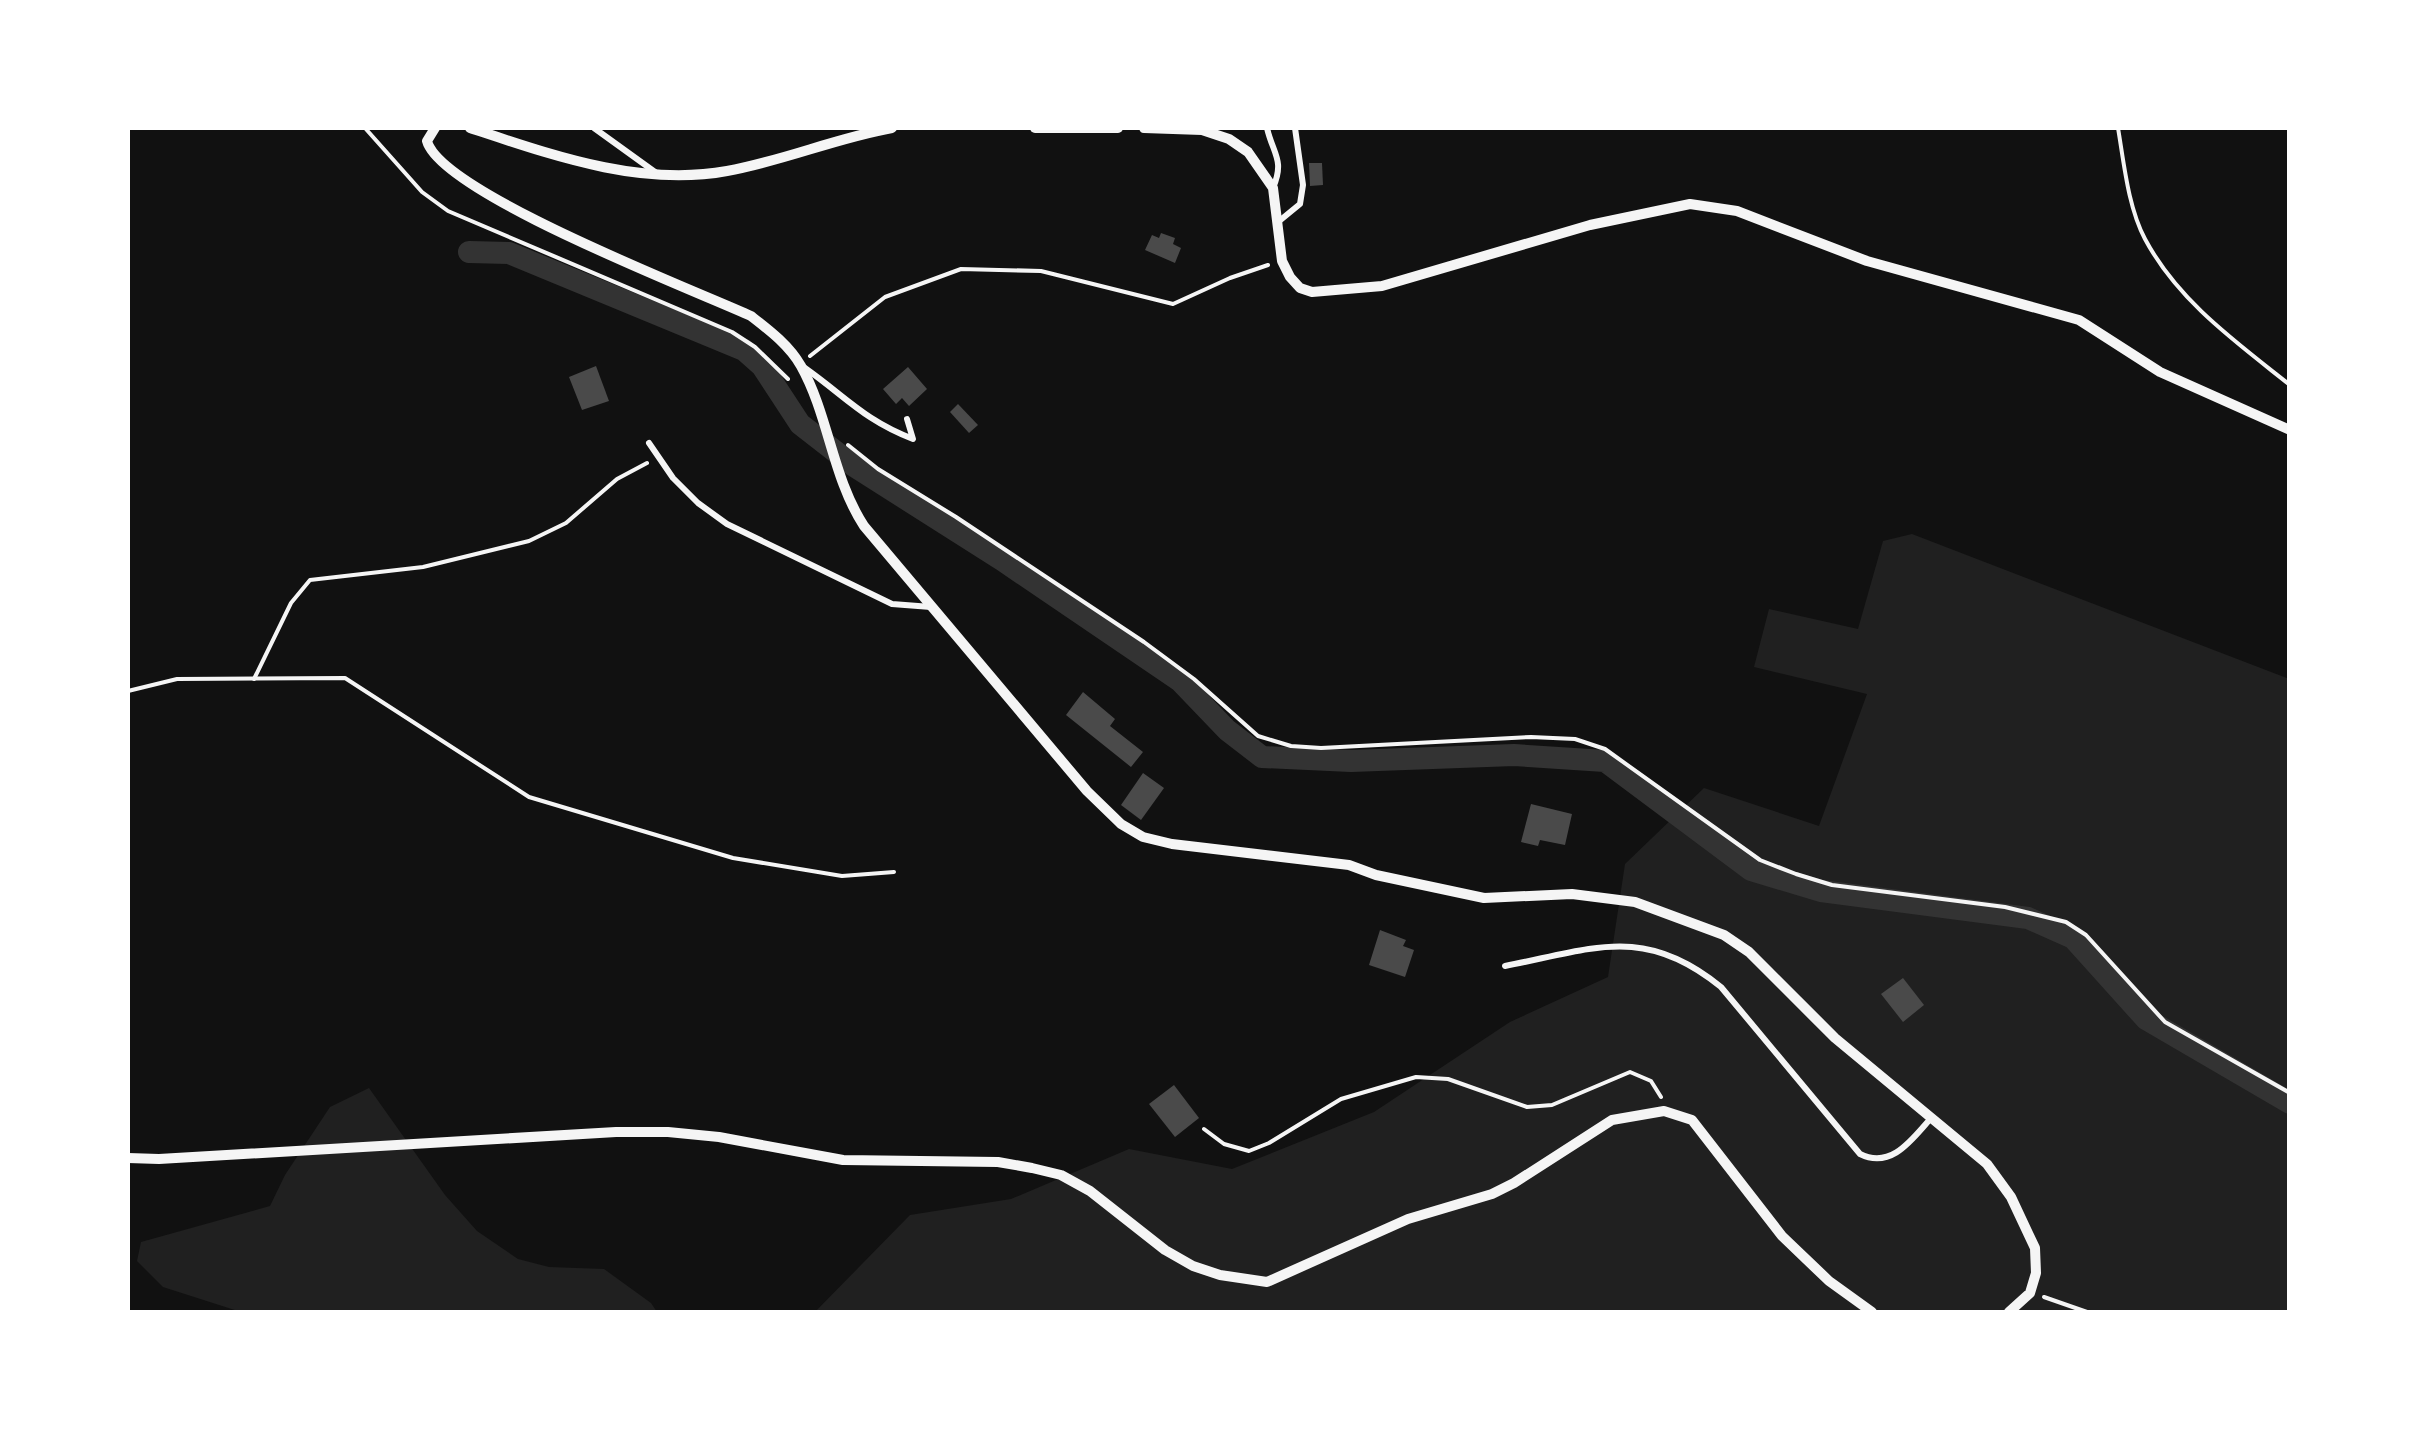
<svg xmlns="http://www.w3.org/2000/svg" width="2417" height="1440" viewBox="0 0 2417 1440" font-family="Mulish,sans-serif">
<rect width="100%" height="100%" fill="#111"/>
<g fill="#202020">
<path d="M1912,534l377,145v633h-1474l95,-97 101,-16 118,-50 103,20 142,-57 136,-90 98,-45 17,-113 79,-76 115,38 48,-132 -113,-27 15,-58 89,20 25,-88z"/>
<path d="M369,1088l76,107 32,36 41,28 31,8 55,2 47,34 6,9h-416l-78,-25 -26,-26 4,-19 129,-36 15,-31 45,-68z"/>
</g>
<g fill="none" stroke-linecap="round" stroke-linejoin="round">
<path stroke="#333" stroke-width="22" d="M469,252l40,1 235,97 18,16 38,58 54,42 148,94 178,121 47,49 35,27 89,4 163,-6 91,6 146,109 70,21 207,27 45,20 73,81 144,84"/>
</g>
<g fill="#4a4a4a">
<path d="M1309,163h13l1,22 -13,1z"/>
<path d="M1161,233l14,5 -2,6 8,4 -6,15 -30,-13 7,-15 7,3z"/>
<path d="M596,366l13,35 -27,9 -13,-33z"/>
<path d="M908,367l19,22 -18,17 -7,-8 -6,6 -13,-15z"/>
<path d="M958,404l20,21 -9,8 -19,-21z"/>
<path d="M1083,692l32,27 -5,7 33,26 -12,15 -65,-52z"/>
<path d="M1143,773l21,15 -23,32 -20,-15z"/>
<path d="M1531,804l41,10 -7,31 -25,-5 -2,6 -17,-4z"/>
<path d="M1380,930l26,10 -3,6 11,4 -9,27 -36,-12z"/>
<path d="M1903,978l21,27 -21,17 -22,-28z"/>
<path d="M1174,1085l25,33 -24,19 -26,-33z"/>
</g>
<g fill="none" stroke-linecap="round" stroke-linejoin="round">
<g stroke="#f5f5f5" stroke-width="4">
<path d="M365,128l57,64 26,19 284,121 23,15 33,32"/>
<path d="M2118,128c6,35 10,79 27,111 33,62 91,103 145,146"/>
<path d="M810,356l75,-59 76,-28 80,2 132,33 57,-26 38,-13"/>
<path d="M848,445l30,24 78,48 188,125 50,37 64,57 33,10 30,2 210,-11 44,2 30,10 155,111 36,14 36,11 173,22 61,15 20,13 79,87 125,71"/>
<path d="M254,679l37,-76 19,-23 113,-13 106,-26 37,-18 51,-44 30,-16"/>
<path d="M128,691l49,-12 168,-1 184,119 204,61 109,18 52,-4"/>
<path d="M1204,1129l20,15 25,7 20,-8 72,-44 75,-22 32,2 79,28 25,-2 78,-33 21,9 10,16"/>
<path d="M2044,1297l43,15"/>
</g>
<g stroke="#f5f5f5" stroke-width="6">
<path d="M594,128l61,44"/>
<path d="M1267,128c6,26 18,32 6,60"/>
<path d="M1278,222l22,-18 3,-19 -8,-57"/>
<path d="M805,368c41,29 59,52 108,71l-6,-20"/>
<path d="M649,443l24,35 25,25 29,21 165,80 39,3"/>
<path d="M1505,966c88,-17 139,-42 216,21l139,167c32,16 53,-16 72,-37"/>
</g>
<g stroke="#f5f5f5" stroke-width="10">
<path d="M435,128l-8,13c14,52 267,149 324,175 18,14 38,29 50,50 28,50 31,111 63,160l223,265 34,33 22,13 29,7 177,21 27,10 108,23 88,-4 63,8 89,33 25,17 86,86 152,126 24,33 24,51 1,25 -6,20 -21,19"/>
<path d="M470,128c82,27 170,59 257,43 56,-10 109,-33 165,-43"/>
<path d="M1035,128h83"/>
<path d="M1144,128l58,2 27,9 19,13 25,36 9,73 8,16 10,11 12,4 70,-6 208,-61 100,-21 47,7 130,50 212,59 81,52 130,58"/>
<path d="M128,1158l31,1 457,-27h52l51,5 124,23 155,2 34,6 29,7 29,16 75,59 28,16 27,9 47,7 141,-63 84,-25 22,-11 98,-63 52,-9 28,9 90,116 47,45 43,31"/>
</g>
</g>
<rect width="2417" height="1440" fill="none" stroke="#ffffff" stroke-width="260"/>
</svg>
